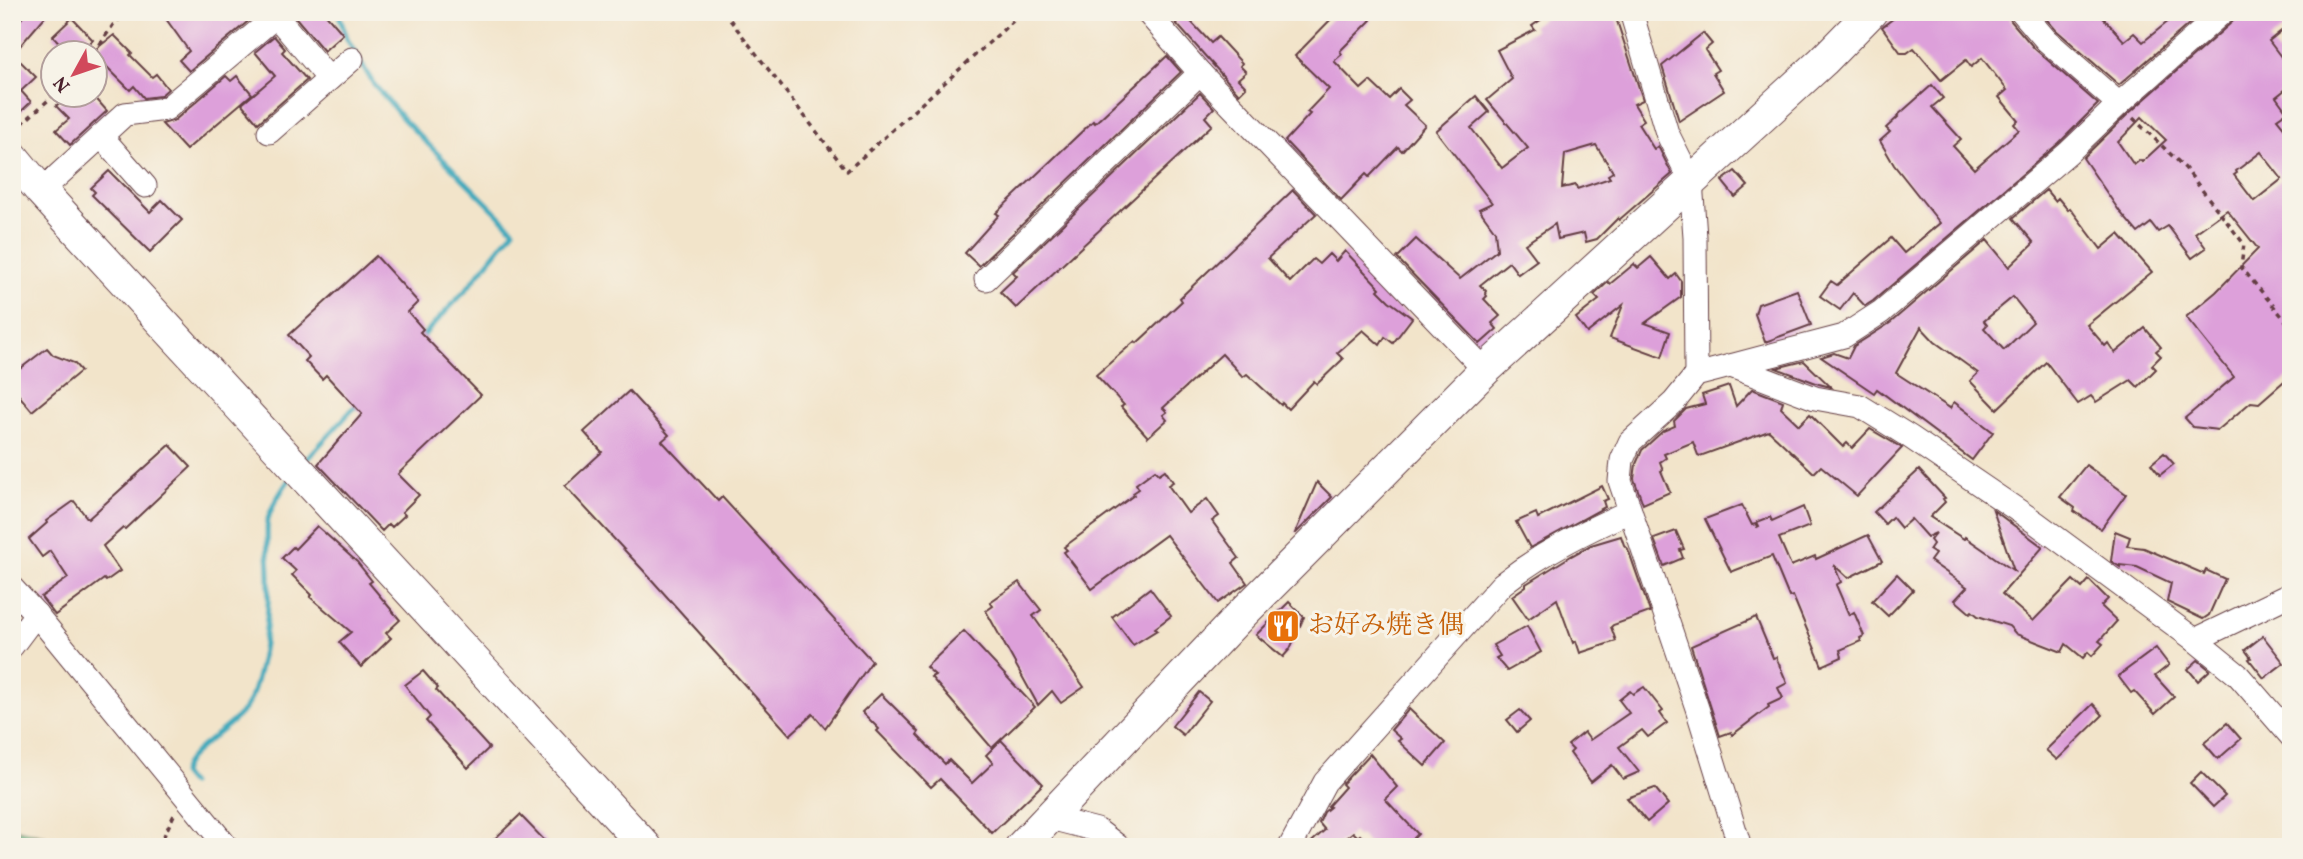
<svg xmlns="http://www.w3.org/2000/svg" width="2303" height="859" viewBox="0 0 2303 859" font-family="Vollkorn,'Noto Serif JP',serif">
<defs>
<pattern id="forest-crowns" width="20" height="18" patternUnits="userSpaceOnUse" patternTransform="scale(1.75)"><rect width="20" height="18" fill="#66b884"/><path d="M2 6a3 3 0 1 1 6 0M12 15a3 3 0 1 1 6 0" fill="none" stroke="#56956c"/></pattern>
</defs>
<rect width="100%" height="100%" fill="#f7f3e8"/>
<filter id="ink" filterUnits="userSpaceOnUse"><feTurbulence type="fractalNoise" baseFrequency=".0143" numOctaves="2"/><feDisplacementMap in="SourceGraphic" scale="14" xChannelSelector="R" yChannelSelector="G"/><feConvolveMatrix kernelMatrix="1 2 1 2 8 2 1 2 1" color-interpolation-filters="sRGB"/></filter>
<filter id="wash" filterUnits="userSpaceOnUse"><feTurbulence type="fractalNoise" baseFrequency=".00686" numOctaves="4" result="noise"/><feDisplacementMap in="SourceGraphic" scale="28" xChannelSelector="R" yChannelSelector="G"/><feGaussianBlur stdDeviation="1.57" result="paint"/><feColorMatrix in="noise" values="0 0 0 0 0 0 0 0 0 0 0 0 0 0 0 0 0 1.4 0 .05"/><feComposite in="paint" operator="in"/></filter>
<g filter="url(#wash)">
<rect width="100%" height="100%" fill="#f2e4ca"/>
<path fill="url(#forest-crowns)" stroke="#586c58" stroke-width="2" d="M12,828l33,8v11h-33z"/>
<g fill="none" stroke-linecap="round" stroke-linejoin="round">
<g stroke="#3ca9bc" stroke-width="5">
<path d="M338,12l9,27 26,44 30,36 111,111 -49,61 -45,48"/>
<path d="M305,461l55,-60"/>
<path d="M190,784l-8,-10c5,-29 59,-46 70,-79 12,-35 16,-75 17,-112 1,-16 -4,-50 -1,-64 3,-12 16,-33 24,-43"/>
</g>
</g>
<g id="blocks">
<g fill="#dda0da" fill-rule="evenodd">
<path d="M27,12h22l-36,42 23,23 -15,14 10,11 -19,18v-91z"/>
<path d="M161,12h55l7,8 9,-8h27l-70,59 -10,-11 10,-9z"/>
<path d="M291,12h33l19,22 -19,17z"/>
<path d="M1166,12h16l29,31 7,-6 24,26 -2,3 6,6 -8,7 8,8 -7,7z"/>
<path d="M1338,12h25l8,8 -31,31 2,3 -8,7 27,28 9,-8 19,18 10,-10 11,11 -6,5 21,20 -23,26 -4,-4 -29,30 -3,-3 -25,26 -56,-59 25,-27 -3,-2 22,-23 -34,-33z"/>
<path d="M1552,12h62l29,88 -9,4 10,16 -6,4 16,25 4,-3 14,28 -53,46 -1,-2 -21,21 -11,3 -2,-9 -26,6 -3,-15 -30,20 12,16 -19,14 -9,-12 -29,23 6,6 -1,2 2,3 -3,3 16,17 -8,7 5,6 -17,15 -83,-86 19,-19 44,40 37,-29 -2,-19 -16,-22 13,-6 -56,-72 40,-35 13,16 -18,16 31,40 26,-20 -41,-48 25,-21 -15,-29 38,-20 -3,-4zM1596,145l17,27 -5,3 2,3 -33,11 -1,-4 -14,3 3,-34z"/>
<path d="M1902,12h106l3,9 24,28 63,55 -39,39 -186,158 -8,5 -12,-13 -13,17 -20,-14 11,-15 6,4 54,-47 13,15 36,-30 -46,-58 -14,-24 10,-9 -4,-4 12,-11 -1,-1 35,-31 11,13 -11,9 29,32 -8,7 21,23 45,-39 -5,-6 4,-4 -19,-23 8,-7 -25,-32 -11,9 -5,-7 -25,20 -27,-32 -7,5h-6l-19,-26z"/>
<path d="M2098,12l26,29 10,-8 9,9 37,-30h13l4,5 -78,68 -63,-55 -15,-17z"/>
<path d="M2238,12h53v11l-22,18 22,29v15l-15,12 11,15 -10,7 14,17v239l-32,28 -8,-1 -33,28 -25,-3 -8,-9 49,-41 -48,-60 30,-25 42,-43 -31,-39 -32,23 11,15 -14,10 -24,-32 -10,6 -7,-9 -13,10 -18,-21 -37,-54 45,-44 104,-92zM2142,117l24,23 -24,22 -2,-2 -6,5 -16,-23zM2261,152l21,27 -28,22 -20,-26 3,-2 -1,-2z"/>
<path d="M72,18l21,22 -13,12h-12l-15,-16z"/>
<path d="M1703,33l9,11 -7,6 13,20 -5,3 11,18 -45,30 -17,-55z"/>
<path d="M114,35l18,18 -2,2 22,22 4,-3 12,15 -8,7 -16,2 -10,-12 -4,4 -38,-38z"/>
<path d="M274,36l11,13 -3,3 25,28 -49,43 -16,-19 33,-28 -20,-24z"/>
<path d="M1167,56l14,16 -202,194 -14,-13 34,-38 -3,-2 97,-92 2,2z"/>
<path d="M226,76l5,5 6,-5 15,18 -66,56 -24,-26 13,-4z"/>
<path d="M1200,93l14,15 -9,9 7,8 -196,183 -16,-16 17,-16 -4,-4z"/>
<path d="M68,94h24l15,17 -37,34 -14,-15 13,-11 -13,-13z"/>
<path d="M109,171l41,41 12,-12 20,20 -32,32 -58,-57 3,-3 -4,-4z"/>
<path d="M1735,171l13,15 -13,11 -13,-16z"/>
<path d="M1293,190l23,24 -48,44 22,24 23,-23 6,5 10,-10 7,7 9,-10 35,37 -2,2 11,11 23,17 -19,25 -8,-6 -5,8 -17,-15 -26,23 6,6 -26,25 -3,-3 -26,28 -6,-6 -1,2 -34,-31 -4,3 -21,-23 -59,54 4,4 -4,3 4,5 -19,17 -27,-30 3,-2 -28,-30 39,-34 2,2 45,-42 -2,-3z"/>
<path d="M2046,190l9,11 3,-3 10,12 2,-2 31,41 18,-15 33,38 -65,53 18,21 3,-3 7,10 30,-25 16,19 -5,4 5,5 -9,9 4,4 -18,18 -7,-7 -35,22 -5,-6 -13,8 -32,-42 -49,47 -27,-28 8,-8 -43,-31 -14,-15 -25,46 54,35 4,-6 39,30 -21,28 -95,-71 -3,4 -53,-36 13,-4 14,5 6,-12 36,-23 97,-83 22,27 25,-24 -21,-25zM2013,297l20,25 -29,28 -20,-22 3,-3 -3,-4z"/>
<path d="M376,256l42,46 -10,10 15,17 -3,3 61,63 -83,79 21,21 -17,17 3,3 -13,12 -3,-3 -7,7 -64,-67 44,-50 -36,-39 -4,4 -17,-18 4,-4 -20,-22z"/>
<path d="M1651,257l19,22 6,-5 5,7v16l-36,26 25,9 -8,25 -52,-19 13,-33 -36,28 -11,-15 23,-18 -5,-5 14,-13 2,2 24,-20 4,4z"/>
<path d="M1797,290l14,35 -46,17 -10,-28 3,-10z"/>
<path d="M47,348l6,7 21,8 7,8 -49,40 -20,-24v-12z"/>
<path d="M1804,361l27,26 -12,-3 -43,-16z"/>
<path d="M1729,386l7,20 16,-17 31,12 -2,7 18,17 11,-11 33,33 4,-4 5,5 18,-19 32,19 -45,48 -36,-30 -7,7 -45,-42 -69,25 -2,-1 -5,-13 -29,12 2,4 -6,4 3,8 -2,1 9,21 -27,12 -9,-25 2,-15 6,-14 21,-19 12,-5 -1,-5 12,-12 19,-5 -3,-9z"/>
<path d="M629,391l40,44 -7,6 56,60 4,-4 150,164 -47,67 -12,-14 -23,21 -87,-96 1,-1 -62,-69 -77,-83 37,-34 -18,-20z"/>
<path d="M170,445l21,22 -66,62 -2,-1 -20,18 17,25 -14,10 -2,-2 -49,36 -14,-18 27,-19 -18,-27 -8,6 -13,-18 18,-16 -1,-2 28,-20 14,18z"/>
<path d="M2164,453l10,11 -14,11 -9,-11z"/>
<path d="M2086,465l40,29 -25,35 -27,-18 1,-3 -15,-11z"/>
<path d="M1155,470l4,4 6,-4 8,12 -5,3 20,28 19,-14 12,17 -7,5 27,37 -6,5 14,20 -29,20 -52,-68 -74,54 -28,-37 3,-2 -3,-3 70,-52 -1,-2 6,-4 -3,-5z"/>
<path d="M1919,470l26,28 -2,1 2,3 -15,15 34,22 1,-2 49,34 -21,-61 50,37 -41,47 31,27 40,-41 9,8 7,-8 19,19 -7,7 16,15 -18,20 4,3 -11,12 -4,-4 -5,6 -17,-14 -4,8 -46,-18 -7,-8 -31,-10 -6,-5 -2,2 -15,-13 12,-13 -37,-26 5,-7 -6,-4 4,-6 -3,-4 6,-7 -9,4 -16,-18 -10,9 -9,-11 -7,7 -11,-12z"/>
<path d="M1317,482l15,15 -36,36h-1z"/>
<path d="M1602,486l6,13 -5,2 2,6 -75,41 -14,-26 20,-9 2,5z"/>
<path d="M1742,505l10,20 4,-1 1,3 2,-1 -2,-4 13,-5 2,4 31,-14 7,19 -31,12 12,28 24,-10 1,3 52,-24 14,26 -34,17 -14,-13 7,17 -5,3 13,30 5,-3 10,24 -4,2 1,3 -21,9 2,7 -20,9 -29,-70 -4,1 -17,-41 -41,16 -26,-53z"/>
<path d="M317,526l40,36 15,19 -3,2 31,37 -14,13 5,5 -30,29 -22,-25 12,-10 -41,-35 2,-2 -20,-20 4,-4 -14,-13 11,-11 2,2z"/>
<path d="M1676,531l8,18 -4,1 3,8 -19,8 -10,-27z"/>
<path d="M2115,531l15,6 -3,9 17,2 60,26 2,-4 19,9 -16,36 -6,4 -36,-17 4,-19 -34,-16 -17,-2v2l-9,-6z"/>
<path d="M1621,536l3,9 4,4 22,63 -37,13 -2,2 5,14 -36,12 -4,-12 -3,2 -16,-44 -29,20 -16,-23 14,-10v-2l45,-28 20,-11z"/>
<path d="M1897,574l16,16 -25,26 -16,-15z"/>
<path d="M1019,582l22,28 -8,6 51,71 -23,16 -9,-12 -14,14 -52,-94 7,-5 -3,-4z"/>
<path d="M1150,588l21,28 -16,12 2,2 -24,15 -21,-28z"/>
<path d="M1289,602l15,15 -14,32 -7,8 -27,-22z"/>
<path d="M1756,617l17,41 3,-1 11,26 -9,5 5,10 -15,7 1,2 -37,28 -1,-3 -11,4 -29,-90z"/>
<path d="M1527,626l14,26 -34,19 -11,-13 4,-2 -7,-11z"/>
<path d="M964,631l71,76 -43,41 -61,-71 4,-2 -9,-8z"/>
<path d="M2263,636l21,27 -20,15 -15,-19 2,-1 -6,-8z"/>
<path d="M2156,648l13,17 -14,11 19,21 -19,17 -21,-23 -3,2 -13,-17z"/>
<path d="M2198,660l12,10 -12,11 -10,-12z"/>
<path d="M423,671l15,17 -2,2 53,58 -21,20 -42,-47 4,-4 -25,-32z"/>
<path d="M1644,687l19,24 -3,2 7,10 -19,14 -6,-7 -23,17 20,25 -16,7 -11,-14 -21,17 -21,-29 3,-3 -5,-5 16,-13 6,8 39,-27 -10,-13 11,-9 3,3z"/>
<path d="M1199,692l11,9 -27,34 -11,-9z"/>
<path d="M881,694l38,38 -2,3 28,29 4,-4 23,23 21,-20 -7,-8 15,-15 42,44 -51,49 -52,-54 -9,8 -54,-56 2,-2 -17,-17z"/>
<path d="M2093,704l10,11 -46,45 -11,-10z"/>
<path d="M1409,709l36,34 -20,23 -27,-25 3,-2 -10,-9z"/>
<path d="M1520,710l10,11 -13,11 -10,-12z"/>
<path d="M2227,723l14,16 -23,20 -14,-16z"/>
<path d="M1370,754l27,33 -12,12 33,35 -13,13h-33l-12,-12 -2,2 -5,-5 -18,15h-29l19,-17 -6,-7 5,-11 6,-5 -2,-1 17,-19 -3,-3z"/>
<path d="M2201,772l24,24 -12,11 -23,-24z"/>
<path d="M1655,788l13,16 -21,18 -20,-24z"/>
<path d="M520,815l31,32h-65z"/>
</g>
</g>
</g>
<g filter="url(#ink)">
<use href="#blocks" fill-opacity="0" stroke="#633d43" stroke-width="2"/>
<g fill="none" stroke-linecap="round" stroke-linejoin="round">
<g stroke="#633d43" stroke-width="25">
<g id="street">
<path d="M1147,12l53,61 285,297"/>
<path d="M1631,12l36,121 24,48 4,56 1,138"/>
<path d="M2022,12l24,28 73,64"/>
<path d="M269,132l83,-73"/>
<path d="M101,136l44,50"/>
<path d="M41,191l84,-77 41,-5 110,-93 53,63"/>
<path d="M986,279l214,-206"/>
<path d="M1731,366l84,32 45,8 50,31 125,85 160,118 43,35 53,61"/>
<path d="M12,588l24,26 191,233"/>
<path d="M2195,640l96,-46"/>
<path d="M12,646l24,-32"/>
<path d="M1050,818l47,12 22,17"/>
<path d="M1290,847l35,-65 177,-198c41,-32 82,-52 128,-73"/>
<path d="M1740,847l-43,-139 -77,-227 2,-21 8,-18 44,-40 22,-27 148,-39 37,-24 187,-159 51,-49 104,-92"/>
</g>
</g>
<g stroke="#633d43" stroke-width="34">
<g id="secondary">
<path d="M12,156l29,35 605,656"/>
<path d="M1021,847l219,-231 245,-246 338,-309 48,-49"/>
</g>
</g>
<g stroke="#633d43" stroke-width="3.5" stroke-dasharray="5 5" stroke-linecap="butt">
<path d="M724,12l123,159 176,-159"/>
<path d="M94,53l19,-28 14,-13"/>
<path d="M2133,118l52,50 59,76 -3,23 50,60"/>
<path d="M14,131l41,-37"/>
<path d="M165,847l-3,-7 12,-25"/>
</g>
<use href="#street" stroke="#fff" stroke-width="23"/>
<use href="#secondary" stroke="#fff" stroke-width="32"/>
</g>
</g>
<defs>
<g id="restaurant-square" transform="scale(1.75)"><rect x="-9" y="-9" width="18" height="18" rx="4" fill="#e8710a" stroke="#f7f3e8"/><path d="M-5-6h1v4h1v-4h1v4h1v-4h1v5L-1.5 .5V6h-2V.5L-5-1ZM5-6V6H3V1.5H1.5Q1.5-4 5-6Z" fill="#fff"/></g>
</defs>
<g fill-rule="evenodd">
<use href="#restaurant-square" x="1283" y="626"/>
</g>
<g text-anchor="middle" dominant-baseline="central" stroke-width="6" stroke-linejoin="round" paint-order="stroke">
<g font-size="26" fill="#c56008" stroke="#f7f3e8" text-anchor="start">
<text x="1308" y="626">お好み焼き偶</text>
</g>
</g>
<rect width="2303" height="859" fill="none" stroke="#f7f3e8" stroke-width="42"/>
<g transform="translate(74 74) rotate(230)"><circle r="33" fill="#f7f3e8" stroke="#b29e9c" stroke-width="2"/>
<path d="M0-5L12 26L0 18L-12 26Z" fill="#d1495b"/>
<text y="-10" font-size="19" font-weight="bold" text-anchor="middle" fill="#4a1f2b">N</text>
</g>
</svg>
